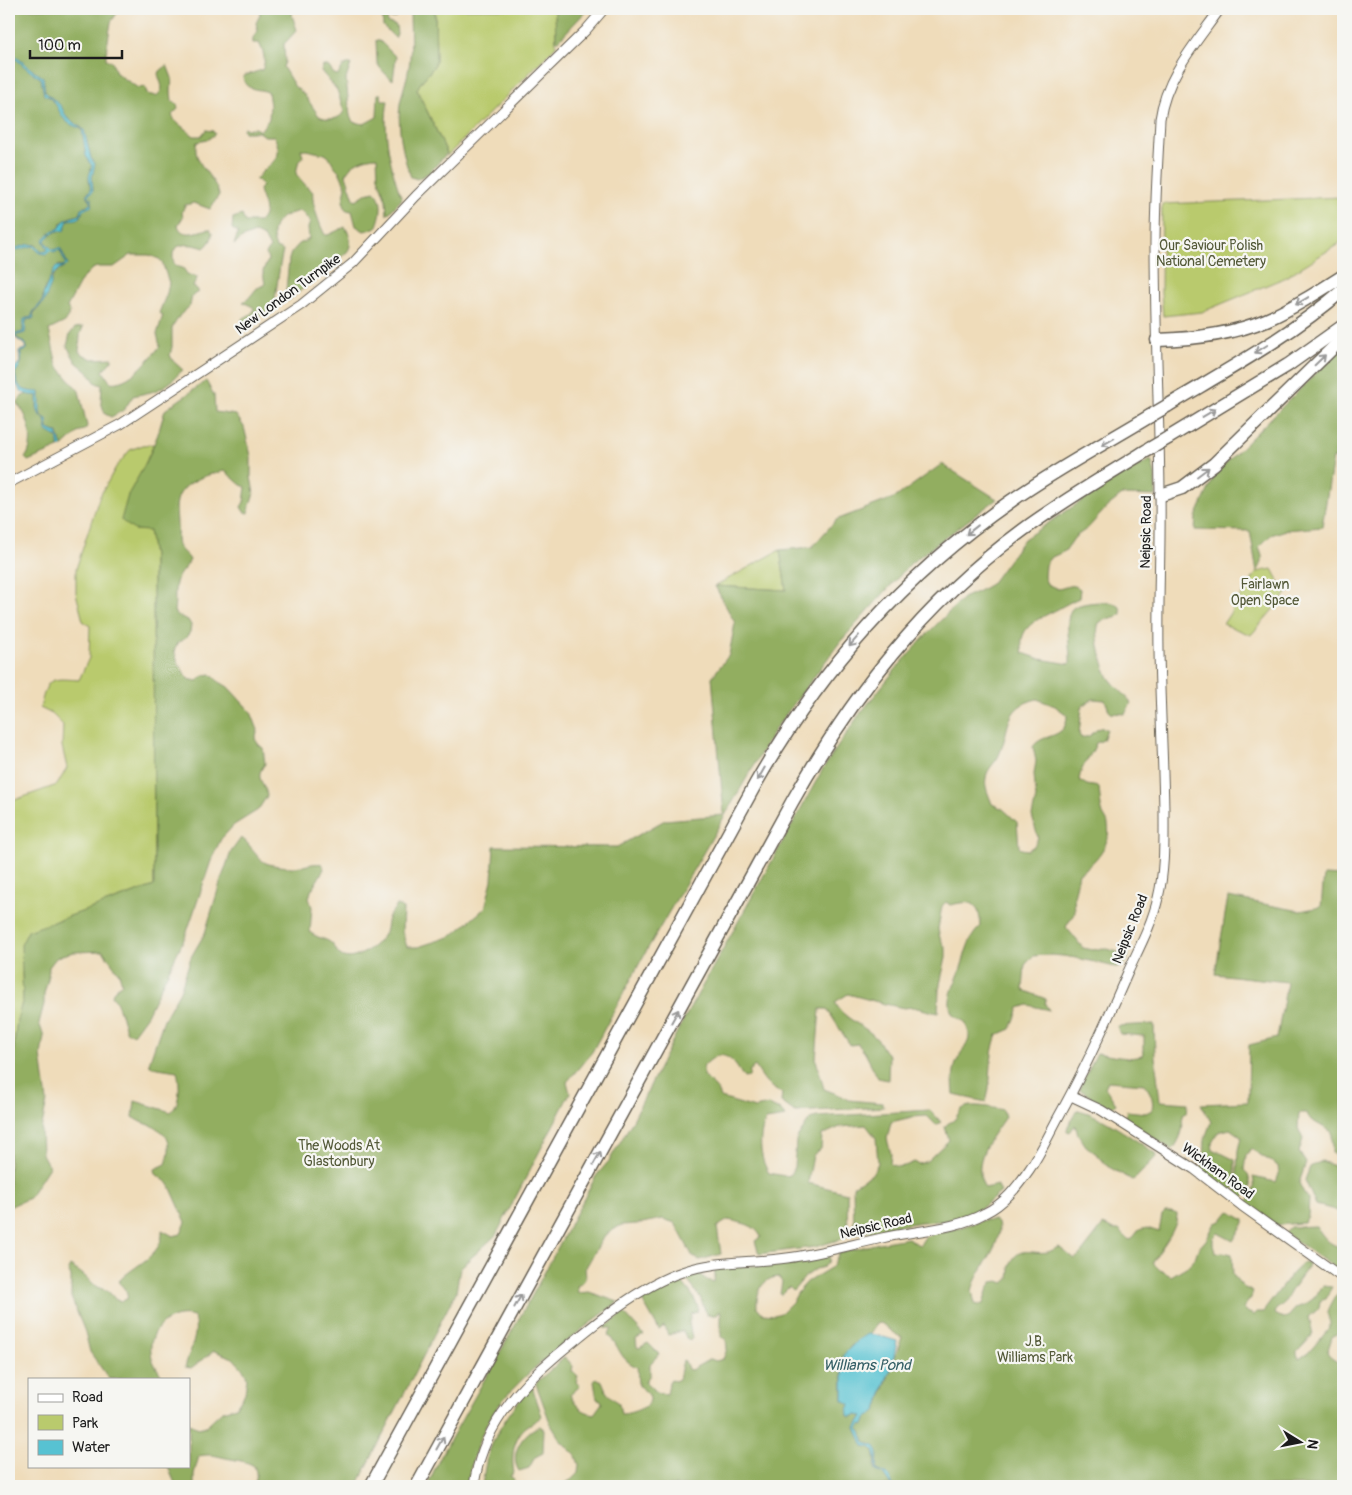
<svg xmlns="http://www.w3.org/2000/svg" width="1352" height="1495" viewBox="0 0 1352 1495" font-family="Pangolin,sans-serif">
<rect width="100%" height="100%" fill="#f6f6f2"/>
<filter id="ink" filterUnits="userSpaceOnUse"><feTurbulence type="fractalNoise" baseFrequency=".02" numOctaves="2"/><feDisplacementMap in="SourceGraphic" scale="10" xChannelSelector="R" yChannelSelector="G"/><feConvolveMatrix kernelMatrix="1 2 1 2 8 2 1 2 1" color-interpolation-filters="sRGB"/></filter>
<filter id="wash" filterUnits="userSpaceOnUse"><feTurbulence type="fractalNoise" baseFrequency=".0096" numOctaves="4" result="noise"/><feDisplacementMap in="SourceGraphic" scale="20" xChannelSelector="R" yChannelSelector="G"/><feGaussianBlur stdDeviation="1.12" result="paint"/><feColorMatrix in="noise" values="0 0 0 0 0 0 0 0 0 0 0 0 0 0 0 0 0 1.4 0 .05"/><feComposite in="paint" operator="in"/></filter>
<g filter="url(#wash)">
<rect width="100%" height="100%" fill="#efdcba"/>
<g fill="#b9ca6d" stroke="#6a7344">
<path d="M435,9h120l1,37 -109,110v-3l-30,-63c4,-12 16,-18 19,-29z"/>
<path d="M1343,197v43l-6,5 -53,33 -82,34 -39,4 -2,-23 1,-89z"/>
<path d="M154,444l-16,35 -10,16 6,35h15l4,26 1,330 -106,38 -26,49 1,26 -6,21 -8,70v-290l3,1 45,-16 10,-17 -5,-22 1,-21 -11,-11 -12,-6c8,-31 8,-30 39,-28l10,-22 1,-32 -7,-5 -7,-28v-24l23,-71 17,-31 14,-17 13,-5z"/>
<path d="M780,550l6,40 -71,-4z"/>
<path d="M1272,569l6,11 11,11 -38,44 -28,-11 34,-52z"/>
</g>
<g fill="#92ae60" stroke="#57653e" fill-rule="evenodd">
<path d="M9,9h111l-9,13 -5,31v6l6,3 4,11 22,15 7,-1 2,7 9,2c11,-7 3,-14 2,-23l9,-8 5,13 -1,13 1,10 5,3 1,5 -6,6 3,6 19,15h7l5,-6 7,1 2,3 -8,6 -10,2c-7,20 19,35 22,53l-9,14 -16,-6 -9,2 -3,7 1,5 -5,8c4,15 21,5 32,4l2,3c1,7 -3,12 -8,16 -16,-6 -38,-6 -29,18l8,2 5,7 9,2 -1,5 -3,4 5,4v2l-6,4 -2,10 -10,9 -8,13v19l-2,8 3,6 10,9c-6,4 -9,10 -15,14 -11,8 -22,9 -35,12l-9,14 -13,7 -6,-3 -4,-12 1,-17 -6,-2 -8,-11 -12,-10 -9,-16 3,-12 5,-6 8,-1 -3,8 -1,17 13,7 20,-1v2l-9,11 7,11c18,4 40,-23 50,-36l-3,-12 6,-19 -4,-2 8,-20 2,-10 -7,-21 -3,-3 -10,-4h-18l-17,12h-17l-5,2 -10,10 -15,28 3,5 -5,10 -16,8 8,35 22,26 8,35 -2,4 -5,1 -18,16 -4,-14 -10,-4 -1,-10 -6,-4c-3,-7 -2,-15 -1,-22 -16,-2 -23,-3 -25,-21 6,-6 8,-12 5,-20l7,-3 -1,-5 -12,-8 11,-3 1,-13 7,-1 1,-6c19,-18 9,-37 34,-48l-7,-16 -8,1 -7,-7 -1,-3 5,-5 10,-5 8,-10 13,-3 2,-7 10,-6 -6,-8 6,-6 -1,-13 2,-14 -3,-4 -6,-25 -3,-6 -15,-10 -9,-15 -13,-11 -2,-15c-13,-7 -22,-17 -34,-25z"/>
<path d="M259,9h34l-1,6 5,15 -13,14 1,18 -2,5 12,20 8,6 16,23c9,4 20,5 25,-5l-7,-21 -16,-19 2,-5h5l6,8 4,1c4,-6 4,-12 13,-11l-5,15 4,37 3,6 11,2 13,-7 1,-23h3l1,7h6c-6,29 3,70 14,98l-15,16 -1,-15 -8,-23 -1,-20c-11,0 -28,6 -31,18l8,24 2,1 11,-7 7,-2c11,8 7,26 2,37l-12,3 -8,-5 -4,-15 -6,-1 -3,-9 3,-14 -7,-16 -3,-3 -7,-11 -4,-3 -24,-5 2,8 -5,7 -2,10 11,13 6,5c-2,10 7,34 12,43h3l17,-8c5,7 8,18 2,25l-59,49h-3l4,-42 2,-6 8,-9 10,-5 -1,-11 2,-6 -9,-11c-22,4 -34,14 -25,37l7,3 -3,14 -6,41 -1,3 -14,7 -18,13 1,-10 9,-5 3,-4 -1,-3 -10,-5 5,-3 9,-11 8,-3 -2,-14 5,-11 -2,-6 4,-6 -6,-11 -9,-4 -13,5 -8,7 4,-13 -6,-3 1,-11 9,-3 3,7h14c11,-10 3,-20 0,-32l3,-5 -2,-3 -5,-3c4,-2 5,-5 8,-8 14,-12 20,-16 11,-35h-9l-7,-4h-14l-1,-3 1,-2 3,2 8,-1 5,3 9,-12 1,-13 -2,-14c-12,-4 -24,-1 -25,-16l19,-6c5,-9 1,-19 -3,-27h-6c-1,-7 2,-7 5,-12l-2,-8 4,-8z"/>
<path d="M382,9h16l-2,9h-8l-1,3 1,2 8,2 1,9 -2,4 -12,-12z"/>
<path d="M410,9h25l1,52c-3,11 -15,17 -19,29l30,63 -18,20 -12,6 -6,-2c-8,-18 -14,-53 -11,-73 2,-12 7,-24 9,-37 3,-19 1,-39 1,-58z"/>
<path d="M555,9h33l-30,32 -2,-1z"/>
<path d="M376,40l5,2 15,15 -3,23c-7,-5 -12,-10 -16,-17z"/>
<path d="M9,54l11,6 17,16 4,2 2,12 15,16 9,16 15,7 6,30 4,5 -3,16 2,10 -4,3v4l4,3v4l-10,4 -1,7 -9,2 -10,6 -1,5c-9,3 -13,6 -16,14l4,7 -1,2 -6,1 -5,-7 -6,-1 -14,4 -7,-1z"/>
<path d="M33,246l8,7 5,1 5,-4h9l6,14 -3,2 -4,-1c-7,9 -12,17 -15,28 -1,2 -1,5 -2,8 -3,6 -10,9 -10,16l-6,1 -3,7v7l-10,4 -4,-1v-12l3,-11v-20l-3,-10v-33z"/>
<path d="M1343,346v112h-10l-11,69 -36,3 -15,5 -12,12c5,10 4,16 -2,25l-7,-41 -55,-1 1,-13 20,-44z"/>
<path d="M206,381l8,14 1,17 21,3 8,12 7,29v21l3,16 -4,12 -1,8 -5,-1 -3,-5 3,-5 2,-15 -5,-2 -16,-14c-17,3 -44,11 -48,30 -2,8 0,16 0,24 1,6 -1,14 1,20 2,6 9,9 12,15 -3,7 -9,11 -12,17 -5,11 -2,23 -4,34l2,4 12,5 3,5 -1,7 -4,6 -7,4 -5,8 4,13 10,16 9,2 7,-6 7,-1 7,7 10,6 23,25 7,18 -3,9 4,6 4,3 2,16c-12,15 0,17 2,32l-9,14 -24,15 -13,14 -9,19 -26,77 -39,80 -14,19 -6,-2c-5,-12 -7,-26 -15,-37l2,-5 8,-7 -3,-10 -16,-22 -29,1 -12,3 -6,3 -7,9 -1,12 -4,15v10l-5,19 5,13 -3,19 6,46 -6,29 1,24 7,13 -20,31 -20,9v-117l8,-70 6,-21 -2,-54 7,-14 126,-45 -1,-330 -4,-25 -15,-1 -13,-10 7,-25 19,-34 11,-27 7,-24z"/>
<path d="M27,394l10,1c1,12 -3,16 8,24 1,13 5,10 12,18l2,11 -31,13 -3,-3c11,-13 4,-44 -8,-54l4,-7z"/>
<path d="M1151,460l4,14 1,22 -34,-1 -15,12 -19,21 -13,9 -10,14 -15,7 -5,7 -1,12 3,7 11,5c8,-1 14,-7 22,0l-1,9c-7,3 -14,7 -21,11 -19,10 -42,17 -35,44l17,6 30,5c1,-14 -6,-43 1,-54 5,-8 42,-11 48,-4 2,3 2,5 2,8 -7,5 -15,3 -22,9 -5,9 4,44 9,53 7,11 16,16 23,27l-6,11 -15,-1 -5,-13 -12,-1 -11,7 -3,28 2,4c3,-1 6,-1 8,-2 8,-4 7,-11 18,-7l-4,11 -7,3c-5,14 -15,22 -17,37l8,5 12,2c1,9 1,19 4,27 2,4 5,7 5,11 4,19 -14,39 -29,48l-5,24 1,15 -9,15 17,21 10,2 10,-2 26,7 -2,5 -6,7h-6c-26,-6 -55,-15 -82,-11l-8,9 -2,25 23,9 -1,5 4,6 -21,-5 -9,3 -8,21 -14,6c-9,21 -4,45 -11,67l-32,-7c-1,-12 -2,-25 4,-36 8,-16 16,-18 7,-37 -4,-3 -11,-5 -13,-9 -7,-15 5,-32 9,-45 5,-15 7,-31 20,-42 -3,-25 -8,-26 -31,-21l-4,-3 -4,4 -4,23 2,9 6,11v8l-7,32 -1,24 -25,-6 -9,1 -19,-4 -37,-10 -13,8c7,17 30,23 42,37 5,5 5,11 12,16l-1,25 -10,-2 -13,-25 -7,-9 -8,1 -23,-36h-7l-4,51 8,29 18,7 6,4 34,3 2,4 -89,5 -14,-10 1,-9c-13,-4 -20,-16 -27,-27l-5,4 -1,7 -5,1c-8,-13 -18,-32 -35,-17 -3,3 -6,4 -6,9 -1,10 15,14 18,28l34,10 13,-3 12,5 6,7 -20,3c-8,15 -7,38 3,53l16,3 5,-1 4,-8 2,-26 2,-4 12,-18 7,-2 113,-7 11,12 -5,3 -9,-9 -15,1 -21,5 -4,17 4,15 -1,10c9,5 16,2 24,-2l5,2 8,-3 22,-21 -4,-13c3,-5 5,-4 9,-7 3,-3 4,-7 7,-10 7,-8 33,-2 42,0l2,7c-14,21 -35,45 -20,71l12,-3 4,7 -18,15 -19,9 -21,5 -22,1 -67,12 -1,-48 19,-12 6,-11 -2,-25 -10,-13 -26,2 -18,8 -1,14 -8,6 -5,28 39,10 1,44 -33,10 -56,7 -4,-13 6,-4c-6,-13 -19,-14 -33,-17l-11,7 4,27 -21,6 -7,-3 -18,-34 -12,-4 -26,5 -16,1 -17,11 -19,33c2,9 0,13 -8,17l1,7 11,-1 29,10c-39,30 -88,64 -119,103 -18,23 -27,53 -32,81h-40l13,-28 93,-164 63,-118 13,-15 23,-39 46,-92 146,-263 35,-52 36,-45 33,-37 35,-35 16,-7 12,-7 33,-45 97,-64zM1037,699l18,7 12,9c0,26 -25,17 -34,32l3,14 -2,13 2,24 -4,18 6,22 -4,8 -6,4 -7,-1 -2,-2 -2,-25 -14,-13 -11,-5c-3,-9 -8,-17 -6,-26 1,-10 10,-15 13,-23 12,-27 4,-48 38,-56z"/>
<path d="M942,464l55,35 -86,64 -71,79 -65,87 -131,226 -52,97 -25,30 3,11 -74,142 -36,33 -4,24 -99,194h-106c7,-5 6,-13 3,-20 -8,-5 -14,-5 -23,-7 -13,-2 -18,-6 -32,-3l-5,18v12h-18l-8,-20h21v-42l9,4 8,-2 16,-15 14,-4 9,-14 2,-16 -5,-9 -9,-10 -19,-7 -23,17 -6,-1c5,-18 14,-31 9,-50 -25,-7 -49,14 -42,41 2,7 8,14 11,21h-54l-19,-27 -5,-20 -14,-35v-20l-3,-7 2,-4 11,7 16,14 11,4 8,9 6,1 5,-2c2,-7 -4,-12 -9,-17 15,-17 46,-26 44,-52l11,6 8,-2 5,-12 -17,-38 -13,-10 -1,-5 11,-5c7,-22 3,-32 -19,-40 -6,-2 -10,-3 -14,-7l2,-16 36,11c10,-9 9,-29 6,-41l-25,-4 -3,-4 15,-44 16,-28 11,-34 14,-24 16,-53 10,-28 10,-14c10,5 14,20 25,25 7,3 21,4 29,4 9,0 18,-5 27,-3l2,5 -13,22 -2,7 3,9 -2,25c6,6 14,6 20,10 5,3 6,10 10,13 12,10 36,-9 43,-19 4,-6 3,-12 5,-18 2,-5 7,-9 9,-13l6,4 -1,22 5,16h11l34,-11 33,-28 7,-28 2,-34 123,1 48,-27 59,-5 -12,-138 17,-22 6,-32 -20,-37 71,4 -6,-40 32,-3 24,-27 60,-23z"/>
<path d="M1324,875l19,1v282l-11,-5v-21l-21,-12 -5,-7h-7l-1,15 5,11 -4,13 7,11 -7,20 5,10 5,6 -1,17 -4,7 -30,2 -30,-21c10,-8 12,-14 9,-27l23,5 3,-8 -1,-8 -27,-17 -5,6 -2,15 4,4 3,13 -10,14 -5,-3 2,-48 3,-13 -11,-8 -12,3 -6,11 1,6 22,11v25l-3,9 -32,-25 4,-7 1,-24 6,-16 -10,-18 47,-2 1,-57 28,-7 10,-56 -72,-8 13,-77 72,14 21,-4z"/>
<path d="M1154,1024l1,33 5,44 28,2 -1,10h-3l-2,7c3,9 -4,24 -10,30l-48,-32 3,-7 19,2 6,-3c2,-10 -1,-18 -8,-26l-36,-3 -3,6 11,17 -3,3 -8,-1 -26,-17 18,-36c16,3 30,7 45,3l2,-6v-14l-24,-2 -3,-8z"/>
<path d="M1077,1110c22,3 59,31 78,43l1,4 -20,21 -4,2 -25,-14 -8,-10 -13,-10 -8,-12 -3,-9 -5,7 -3,-1 1,-5z"/>
<path d="M1322,1161l21,9v45l-8,-5 -19,-5 -11,-25 5,-13z"/>
<path d="M1229,1211l15,9v3l-11,18 -15,-8 -5,5v7l3,8 7,-1 9,2 1,21 10,12 10,5 -2,6 -8,10 2,3 9,4 3,-3h6l30,-40 11,-10 5,1 -1,4 -16,22 -9,16 -6,3 -2,6 8,4 5,-1 8,-9 10,-4 8,-6 9,-12 9,1 -7,12 -5,2 -1,7 -10,9 4,18 -16,17v3l2,4 9,-6 21,-24c3,-7 -2,-10 -1,-17 1,-5 7,-15 10,-19h5v36l-11,8 -5,16 3,4 13,9v2l-6,16 2,3 4,1v98h-450l-5,-11 -11,-5 -3,-25 -9,-2 -4,-12 -3,-3 3,-4 3,1 3,-8 9,-5 26,-75 -5,-2 -16,-12 -5,1 -6,10 -19,12 -9,13 1,40 7,5 -2,12 3,1 5,-2 7,1 -7,11 1,3 7,16 7,1c6,6 4,16 4,23l8,4 8,12h-332l12,-6 7,-7 1,-8 -3,-9 -15,-15 -10,-16 -15,-41 2,-3 27,-24 8,9 -1,5 6,5 -2,6 4,4 -10,9c6,11 12,17 24,19l8,-11 -1,-3 -4,-1 -3,-17 2,-4 6,3 5,12 12,11 2,10c8,0 37,-8 27,-20 -3,-5 -8,-4 -10,-11 -1,-5 0,-11 -1,-16 -19,-8 -17,-22 -29,-32l4,-7h-8l20,-15 20,22 -8,4 1,8 2,1 9,-5 11,11 -9,10v11l-5,7 13,11 9,1 2,-11 2,-3 4,1 4,-2 4,-19 2,1 3,8 3,1 19,-11 6,2 7,-2 4,-10 -1,-10 -5,-2v-24l-1,-2 -3,4h-10l-7,-18 -13,-17 1,-3 11,-3 8,6 7,2 1,-13 75,-6 39,-7v5l-5,6 -8,2 -11,8 -12,14 -4,-4 -7,7h-2l2,-12 -4,-5c-16,1 -22,16 -21,30l6,7 11,1 7,-2 12,-12 5,-9 9,-10 25,-15 7,-14 40,-10 29,-5 9,6 3,1 5,-8 11,-5 19,-3 29,-9h10l4,3c6,23 -21,45 -26,68l3,13 4,1 4,-1 5,-16 4,-6 7,-1 5,2 5,-4 1,-9 -1,-3c10,-24 20,-12 39,-15 4,-1 7,-4 11,-5l15,12 5,-3 24,-31 11,5h5l9,9 3,1 8,-10 8,-2 12,4 3,-17 3,-3h6l6,2c0,18 -17,33 -24,49l7,7 11,6 20,-12 4,-6 3,-9 8,-9 9,-17 6,-2z"/>
<path d="M1316,1226c7,10 12,18 24,21l3,-6v26l-2,5 -56,-39 6,-6z"/>
<path d="M677,1280l4,1 10,12 7,14 -1,5 -6,2 -2,9 3,15 -2,2 -3,-1 -4,-8 -15,4 -4,-9 -5,4 -17,-30 13,-10 5,2 1,-5z"/>
<path d="M530,1386h2l10,30c-4,4 -11,7 -16,11 -13,11 -15,30 -12,46l-4,3 4,3 -2,7h-30c2,-11 3,-24 7,-34 8,-24 26,-46 41,-66z"/>
<path d="M540,1426l4,3 -1,24 -8,4 -6,11 -10,3c-11,-17 5,-40 21,-45z"/>
</g>
<g fill="#57c2d2" stroke="#3a6f77">
<path d="M9,52c12,7 21,18 34,25l2,15 16,14 6,12 17,12 7,29 4,5 -3,13 1,14 -6,5 5,3v7l-9,4c-2,10 -5,9 -15,10l-4,11c-7,-2 -14,3 -19,9l1,3 7,7 6,-2 2,1 7,16 -9,4 -4,4 -4,5v7l-7,17 -11,11 1,5 -8,2 -1,13 -11,3 12,8 1,4 -2,3 -5,1c3,8 1,14 -5,21 2,16 9,19 25,19v20l1,4 6,3 1,10 9,4 5,14 -3,1 -2,-11 -10,-6 -2,-12c-10,-4 -7,-15 -8,-24 -17,2 -23,-11 -24,-25l7,-8 -1,-11 6,-2 1,-3 -13,-10 2,-2 8,-2 1,-13 8,-2c0,-8 8,-10 11,-17 0,-2 0,-5 1,-8 4,-9 7,-17 12,-25l7,-1 3,-2 -6,-14 -7,2 -2,-2 -5,4 -6,-1 -7,-7 -16,4 -8,-1v-2h5l2,1c12,-3 17,-8 25,4l6,-1 1,-2 -5,-9 8,-8 9,-4c2,-9 11,-10 20,-13l1,-2 -1,-4 11,-5v-4l-5,-5 5,-5 -2,-13 3,-11 -6,-10 -4,-27c-5,-2 -11,-4 -15,-7 -9,-8 -10,-24 -23,-27l-3,-17c-13,-6 -21,-17 -32,-24z"/>
<path d="M868,1334l9,1 20,6 -5,26 -6,13 -8,27 -3,6 -8,4 -3,8 -3,-1 -3,4 3,3 4,12 10,3 3,7 -1,17 11,5 5,11h-2l-8,-12 -7,-3v-13l-2,-8 -3,-3 -7,-1 -7,-16 -1,-3 7,-11 -7,-1 -6,2c-5,-4 -1,-8 0,-13l-7,-4v-45l15,-15z"/>
</g>
</g>
<g filter="url(#ink)">
<g fill="none" stroke-linecap="round" stroke-linejoin="round">
<g stroke="#665f53" stroke-width="11">
<g id="tertiary">
<path d="M9,483l112,-59 180,-119 52,-42 63,-67 170,-166 18,-21"/>
<path d="M1071,1096l30,14 93,59 48,37 101,72"/>
<path d="M474,1486c7,-55 41,-96 83,-131 35,-29 82,-69 125,-83 34,-12 70,-9 105,-14 32,-4 63,-13 95,-20 34,-8 73,-8 103,-25 19,-9 32,-26 44,-43 12,-17 20,-36 30,-54 26,-47 48,-95 69,-144 11,-24 24,-48 30,-74 7,-28 6,-59 6,-88 -1,-53 -4,-106 -5,-159 -1,-54 2,-107 1,-160 -1,-83 -5,-166 -5,-248 0,-42 3,-83 5,-124 6,-43 36,-76 60,-110"/>
</g>
</g>
<g stroke="#665f53" stroke-width="15">
<g id="motorway">
<path d="M1157,340c36,-1 76,-6 109,-20 27,-12 52,-28 77,-44"/>
<path d="M1167,406c60,-36 123,-70 176,-116"/>
<path d="M1168,438l120,-73 55,-39"/>
<path d="M1161,495l21,-7 32,-24 129,-126"/>
<path d="M371,1486l385,-703c65,-114 147,-207 255,-282 44,-31 93,-57 139,-85"/>
<path d="M417,1486l375,-684c60,-107 132,-199 231,-272 41,-30 85,-56 128,-82"/>
</g>
</g>
<use href="#tertiary" stroke="#fff" stroke-width="9"/>
<use href="#motorway" stroke="#fff" stroke-width="12"/>
<g stroke="#665f53" stroke-width="15" stroke-linecap="butt">
<g id="motorway-bridge">
<path d="M1150,416l17,-10"/>
<path d="M1151,448l17,-10"/>
</g>
</g>
<use href="#motorway-bridge" stroke="#fff" stroke-width="12"/>
</g>
<defs><path id="oneway-shaft" d="M-6 0H5M1.5-3L5.5 0L1.5 3" fill="none" stroke-width="1.6" stroke-linecap="round" stroke-linejoin="round" transform="scale(1.25)"/></defs>
<g stroke="#999">
<use href="#oneway-shaft" transform="translate(1302 301) rotate(149)"/>
<use href="#oneway-shaft" transform="translate(1261 349) rotate(148)"/>
<use href="#oneway-shaft" transform="translate(1320 360) rotate(-44)"/>
<use href="#oneway-shaft" transform="translate(1209 413) rotate(-31)"/>
<use href="#oneway-shaft" transform="translate(1108 442) rotate(149)"/>
<use href="#oneway-shaft" transform="translate(1203 472) rotate(-37)"/>
<use href="#oneway-shaft" transform="translate(972 530) rotate(142)"/>
<use href="#oneway-shaft" transform="translate(854 641) rotate(131)"/>
<use href="#oneway-shaft" transform="translate(761 774) rotate(120)"/>
<use href="#oneway-shaft" transform="translate(675 1016) rotate(-61)"/>
<use href="#oneway-shaft" transform="translate(597 1158) rotate(-61)"/>
<use href="#oneway-shaft" transform="translate(518 1301) rotate(-61)"/>
<use href="#oneway-shaft" transform="translate(440 1443) rotate(-61)"/>
</g>
</g>
<g text-anchor="middle" dominant-baseline="central" stroke-width="4.5" stroke-linejoin="round" paint-order="stroke">
<g font-size="14" fill="#535938" stroke="#f6f6f2">
<text x="1211" y="245">Our Saviour Polish<tspan x="1211" dy="16">National Cemetery</tspan></text>
<text x="1265" y="584">Fairlawn<tspan x="1265" dy="16">Open Space</tspan></text>
<text x="339" y="1145">The Woods At<tspan x="339" dy="16">Glastonbury</tspan></text>
<text x="1035" y="1341">J.B.<tspan x="1035" dy="16">Williams Park</tspan></text>
</g>
<g font-size="14" fill="#1c1c1c" stroke="#f6f6f2">
<text transform="translate(288 294) rotate(-36)">New London Turnpike</text>
<text transform="translate(1146 532) rotate(-89)">Neipsic Road</text>
<text transform="translate(1130 929) rotate(-68)">Neipsic Road</text>
<text transform="translate(1218 1171) rotate(36)">Wickham Road</text>
<text transform="translate(876 1226) rotate(-13)">Neipsic Road</text>
</g>
<g font-size="15" font-style="italic" fill="#345e65" stroke="#f6f6f2">
<text x="867" y="1365">Williams Pond</text>
</g>
</g>
<rect width="1352" height="1495" fill="none" stroke="#f6f6f2" stroke-width="30"/>
<rect x="28" y="1378" width="162" height="90" fill="#f6f6f2" stroke="#9f9f9c"/>
<rect x="38" y="1394" width="25" height="8" fill="#ffffff" stroke="#9f9f9c"/>
<text x="72" y="1402" font-size="15" fill="#1c1c1c">Road</text>
<rect x="38" y="1415" width="25" height="15" fill="#b9ca6d" stroke="#9f9f9c"/>
<text x="72" y="1428" font-size="15" fill="#1c1c1c">Park</text>
<rect x="38" y="1440" width="25" height="15" fill="#57c2d2" stroke="#9f9f9c"/>
<text x="72" y="1452" font-size="15" fill="#1c1c1c">Water</text>
<g transform="translate(1300 1442) rotate(100)" stroke="#f6f6f2" stroke-width="4" paint-order="stroke">
<path d="M0-4L9 19L0 12L-9 19Z" fill="#1c1c1c"/>
<text y="-8" font-size="14" font-weight="bold" text-anchor="middle" fill="#1c1c1c">N</text>
</g>
<path d="M30 50v8h92v-8" fill="none" stroke="#1c1c1c" stroke-width="2.5"/>
<text x="38" y="50" font-size="15" fill="#1c1c1c" stroke="#f6f6f2" stroke-width="4" paint-order="stroke">100 m</text>
</svg>
